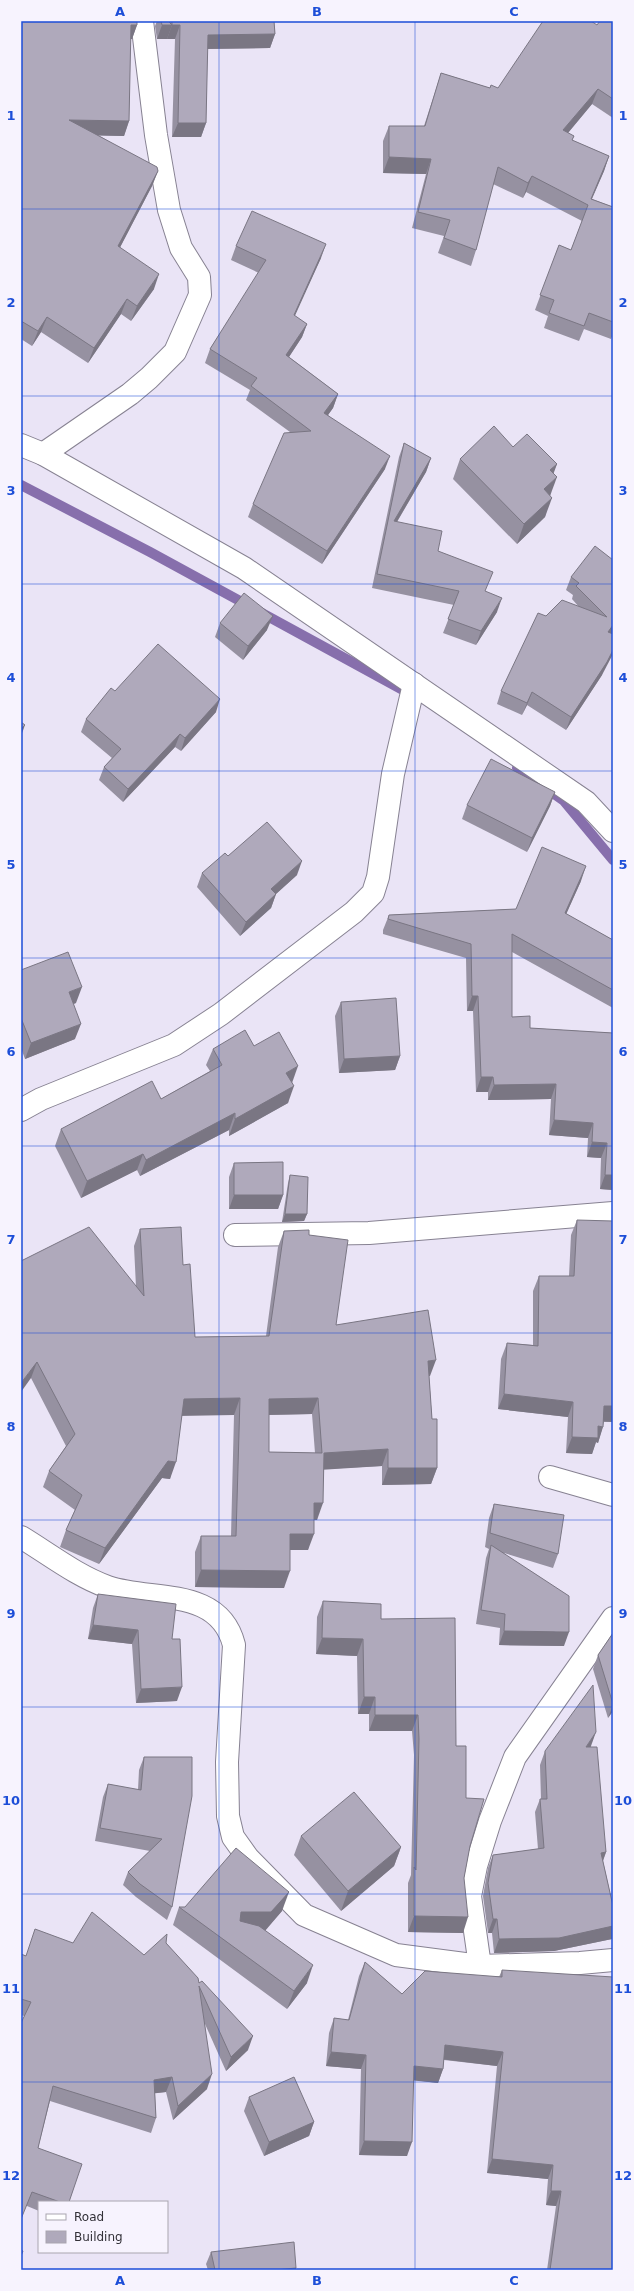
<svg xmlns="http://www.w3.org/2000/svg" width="634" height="2291" viewBox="0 0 634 2291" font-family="'DejaVu Sans',sans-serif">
<rect width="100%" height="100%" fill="#eae4f6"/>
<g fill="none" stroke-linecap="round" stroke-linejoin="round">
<g stroke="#876fac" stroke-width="10">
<path d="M21,485l129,67 264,144"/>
<path d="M517,768l47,33 49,59"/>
</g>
<g stroke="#878292" stroke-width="24">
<g id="minor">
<path d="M43,454l87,-60 19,-16 26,-26 25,-57 -1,-18 -18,-29 -12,-38 -13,-75 -14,-114"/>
<path d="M21,1110l20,-11 133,-54 47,-31 133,-102 19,-19 5,-16 15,-103 21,-90"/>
<path d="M235,1235l134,-2 244,-20"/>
<path d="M550,1477l63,18"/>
<path d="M21,1537c28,17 56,39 87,50 44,15 111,-1 126,58l-7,117 1,54 5,21 15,21 56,57 92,40 84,11 100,-3 33,-3"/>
<path d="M480,1966l-10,-70 6,-30 14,-45 25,-64 98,-139"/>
</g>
</g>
<g stroke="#878292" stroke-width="24">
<path id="tertiary" d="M21,445l22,9 201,114 342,234 27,29"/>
</g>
<use href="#minor" stroke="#fff" stroke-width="22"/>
<use href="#tertiary" stroke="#fff" stroke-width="22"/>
</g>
<g fill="#9691a1" fill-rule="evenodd">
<path d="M21,21l116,4 -5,14h-2l-1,82 -5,15 -26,-1 60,36 -6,15 -32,61 34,42 -23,32 -10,-7 -33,49 -47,-31 -9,14 -11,-7z"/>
<path d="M157,21h117l1,13 -5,14 -63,1 -1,74 -5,14h-29l3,-98h-8v-1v1h-10l-2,-13z"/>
<path d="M613,21v97l-21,-14 -24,29 6,3 -2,4 37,16 -5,15 -12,28 21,8v127l-2,5 -27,-10 -5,12 -35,-13 4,-12 -13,-6 24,-65 12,5 11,-29 -56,-29 -3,6 -30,-14 -17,66 -5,16 -33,-13 6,-17 -32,-8 14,-54 -43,-1v-32l6,-15h35l12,-37 5,-16 49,15h8l99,-63z"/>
<path d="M236,246l85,12 -27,58 13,8 -5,13 -13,20 49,37 -5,14 -5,7 57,54 -63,95 -74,-47 5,-13 37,-72 -44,-32 4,-10 -45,-27 5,-14 49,-76 -28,-13z"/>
<path d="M404,443l27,15 -5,14 -29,50 41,29 47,40 12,21 -21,33 -33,-12 11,-28 -82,-17 27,-131z"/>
<path d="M513,447l44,17 -4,9 -3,23 -5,21 -28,27 -64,-65 7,-20z"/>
<path d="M613,560v72l-1,2 -10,41 -36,55 -39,-25 -5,10 -25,-11 4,-13 45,-75 33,-9 -7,-8 1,-4 -7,-5 5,-13z"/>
<path d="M220,623l47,7 -24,30 -28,-23z"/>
<path d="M115,691l101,21 -35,39 -6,-4 -52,55 -24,-22 5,-13 8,-9 -31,-26 5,-13z"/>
<path d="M555,792l-5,14 -23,46 -65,-33 5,-14z"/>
<path d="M228,856l69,19 -21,19 -5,14 -31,28 -43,-49 5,-14z"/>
<path d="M581,881l-15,33 47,26v68l-101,-56v65l18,11 83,5v157l-13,-1 1,-31 -14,-1 1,-19 -39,-3 2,-36 -63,1v-8h-12l-3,-81h-6l-1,-53 -83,-24v-4l6,-15 127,-6z"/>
<path d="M21,970l55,33 -3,1 2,35 -50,20 -4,-11z"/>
<path d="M341,1002l59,54 -5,14 -56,3 -4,-57z"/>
<path d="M254,1046l38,37 -4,20 -59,33v-6l-89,46 -3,-6 -56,28 -26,-52 6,-17 100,-30 49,-28 -4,-6 7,-16z"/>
<path d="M234,1163l49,32 -5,14h-49v-32z"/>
<path d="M290,1175l17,39 -3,7 -22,1 6,-39z"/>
<path d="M577,1220l36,202h-9l-6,21 -2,-1 -4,12 -26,-1 2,-36 -70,-8 3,-50 6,-16 26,2v-54l6,-15h30l2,-41z"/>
<path d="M140,1229l43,36 12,72 71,-1 12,-89 6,-16 25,4 27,90 94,51h-1l3,43 5,49 -6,16 -49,1v-19l-58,3 -7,51h-3l-6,30h-18l-6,38 -89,-1v-35l6,-16h30l3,-121h-52l-12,64 -8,-1 -63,86 -39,-17 6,-17 9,-20 -32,-23 6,-16 17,-25 -35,-68 -10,-117 115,26 -2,-41zM312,1414l3,39 -46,-1v-37z"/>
<path d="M494,1504l64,50 -5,14 -49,-15 60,93 -65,-1 1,-17 -24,-4 10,-66 3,-9 -4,-2 4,-29z"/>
<path d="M98,1594l74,45 5,62 -41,2 -4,-59 -44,-5 5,-31z"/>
<path d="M323,1601l58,18 75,127 10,52 4,48 -6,32 -1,55 -55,-1v-49l3,-8 3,-120 -2,-24h-43v-17h-11l-1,-58 -41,-2 1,-37z"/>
<path d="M613,1633v78l-5,7 -15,-49 5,-14z"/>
<path d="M591,1746v1l15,105 -3,9 10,45v30l-1,3 -58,12 -60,2 -2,-20h-4l-5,-37 5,-28 5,-13 45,-6 -3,-37 5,-13h1l-1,-34 5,-14z"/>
<path d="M144,1757h48l-20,150 -5,13 -31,-23 -13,-12 5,-13 22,-21 -55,-10 8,-44 5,-13 30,6 1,-20z"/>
<path d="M301,1836l100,11 -7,19 -53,45 -47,-56z"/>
<path d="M179,1907l103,4 -17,19 42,53 -20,26 -114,-84z"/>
<path d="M73,1943l71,12 22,-12 33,40 49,67 -22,21 -21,-47 2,65 -34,31 -7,-28 -11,1 1,25 -5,15 -101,-32 -12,47 31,54h-30v9l-12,-5 -3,-190 -3,-1v-61l5,2z"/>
<path d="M365,1962l37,32 97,-17 3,-7 111,300h-66l9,-64 -10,-1 2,-26 -61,-6 10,-107 -53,-6 -1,9 -5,14 -24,-3 -7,76 -48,-1 2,-86 -35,-3 3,-33 5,-15 14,2 11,-44z"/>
<path d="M249,2097l65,25 -5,14 -45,20 -20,-45z"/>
<path d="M211,2252l85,18h-88l-2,-6z"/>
</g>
<g fill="#7a7683">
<path d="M131,25h6l-5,14 -7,1z"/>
<path d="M162,25h10l-5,14h-10z"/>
<path d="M172,25h8l-5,14h-8z"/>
<path d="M275,34l-5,14 -68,1 6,-14z"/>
<path d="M598,89l-6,15 -35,42 6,-16z"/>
<path d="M69,120l60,1 -5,15 -60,-1z"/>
<path d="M178,123h28l-5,14h-29z"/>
<path d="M609,156l-5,15 -19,43 6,-15z"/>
<path d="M389,157l42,2 -5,15 -43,-1z"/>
<path d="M158,171l-6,15 -39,75 5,-15z"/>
<path d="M532,176l-6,16 -3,6 5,-15z"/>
<path d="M326,244l-5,14 -32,71 5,-14z"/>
<path d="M159,274l-5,15 -23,32 6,-15z"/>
<path d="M127,299l-6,15 -33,49 6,-15z"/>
<path d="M47,317l-6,15 -9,14 6,-15z"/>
<path d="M307,324l-5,13 -21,32 5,-14z"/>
<path d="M338,394l-5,14 -13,18 4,-13z"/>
<path d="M390,456l-5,13 -63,95 5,-13z"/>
<path d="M431,458l-5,14 -37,63 5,-14z"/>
<path d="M557,464l-7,19v-13z"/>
<path d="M557,477l-7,19 -6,-7z"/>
<path d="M552,498l-7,19 -28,27 7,-20z"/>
<path d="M502,598l-5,14 -21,33 5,-14z"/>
<path d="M273,616l-6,14 -24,30 5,-14z"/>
<path d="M613,625v7l-10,12 5,-12z"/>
<path d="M613,650v4l-11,21 -36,55 5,-13z"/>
<path d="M532,692l-5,13 -5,10 5,-12z"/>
<path d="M220,699l-4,13 -35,39 4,-13z"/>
<path d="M25,725l-4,11v-7z"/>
<path d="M180,734l-5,13 -52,55 5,-13z"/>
<path d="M555,792l-5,14 -23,46 5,-14z"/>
<path d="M302,861l-5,14 -31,28 5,-14z"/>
<path d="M586,866l-5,15 -21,47 5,-15z"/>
<path d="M276,894l-5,14 -31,28 6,-14z"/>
<path d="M82,987l-6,16 -13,5 6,-16z"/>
<path d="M472,996h6l-5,15h-6z"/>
<path d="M81,1024l-6,15 -50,20 6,-16z"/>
<path d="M400,1056l-5,14 -56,3 5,-14z"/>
<path d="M298,1066l-6,17 -12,7 6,-17z"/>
<path d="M481,1077h12l-5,15h-12z"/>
<path d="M556,1084l-5,15 -63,1 6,-15z"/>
<path d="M294,1086l-6,17 -59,33 6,-17z"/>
<path d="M235,1113l-6,17 -89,46 6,-16z"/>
<path d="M554,1120l39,3 -5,15 -39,-3z"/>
<path d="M592,1142l15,1 -6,15 -14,-1z"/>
<path d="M143,1154l-6,16 -56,28 6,-17z"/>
<path d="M605,1175h8v15l-13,-1z"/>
<path d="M234,1195h49l-5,14h-49z"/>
<path d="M285,1214h22l-3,7 -22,1z"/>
<path d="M436,1360l-6,16 -8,1 6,-16z"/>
<path d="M37,1362l-6,16 -10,14v-9z"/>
<path d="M504,1394l69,8 -5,15 -70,-8z"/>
<path d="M240,1398l-6,17 -56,1 6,-17z"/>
<path d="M318,1398l-6,16 -49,1 6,-16z"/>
<path d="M604,1406h9v16l-14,-1z"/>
<path d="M598,1426l5,1 -5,16 -2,-1 -4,12 -26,-1 6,-16z"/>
<path d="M388,1449l-6,17 -63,4 5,-17z"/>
<path d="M168,1461l8,1 -6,17 -8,-1 -63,86 6,-16z"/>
<path d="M388,1468h49l-6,16 -49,1z"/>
<path d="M314,1503h9l-6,17 -9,-1z"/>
<path d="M290,1534h24l-6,16h-24z"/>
<path d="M201,1570l89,1 -6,17 -89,-1z"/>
<path d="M93,1625l45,5 -6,14 -44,-5z"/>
<path d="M504,1631l65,1 -5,14 -65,-1z"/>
<path d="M322,1638l41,1 -6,17 -41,-2z"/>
<path d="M182,1687l-5,14 -41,2 5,-14z"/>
<path d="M364,1697h11l-6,17h-11z"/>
<path d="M613,1705v6l-5,7z"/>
<path d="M375,1715h43l-6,16h-43z"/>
<path d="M596,1732l-5,14 -10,14 5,-13z"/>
<path d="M401,1847l-7,19 -53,45 7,-20z"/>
<path d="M606,1852l-5,14v-13z"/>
<path d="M289,1892l-7,19 -17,20 -30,-1 6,-18z"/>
<path d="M414,1916l54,1 -5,16 -55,-1z"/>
<path d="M493,1919h4l-5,14h-4z"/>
<path d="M613,1926v10l-1,3 -58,12 -60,2 5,-14z"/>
<path d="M313,1965l-6,18 -20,26 7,-18z"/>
<path d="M253,2036l-5,14 -22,21 5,-14z"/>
<path d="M445,2045l58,7 -6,14 -57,-7z"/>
<path d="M331,2052l35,3 -5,14 -35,-3z"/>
<path d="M414,2066l29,3 -5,14 -29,-3z"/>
<path d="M212,2074l-5,15 -34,31 5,-14z"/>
<path d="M172,2077l-6,15 -17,2 5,-14z"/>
<path d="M314,2122l-5,14 -45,20 5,-14z"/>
<path d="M364,2141l48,1 -5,14 -48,-1z"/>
<path d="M492,2159l61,6 -5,14 -61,-6z"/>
<path d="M551,2191h10l-5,15 -10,-1z"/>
<path d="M296,2268v2h-20z"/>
</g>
<g fill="#afa9bb" stroke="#7a7683" fill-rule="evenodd">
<path d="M21,21h116v4h-6l-2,96 -60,-1 88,47 1,4 -40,75 41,28 -22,32 -10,-7 -33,49 -47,-31 -9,14 -17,-10z"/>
<path d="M161,21h7l4,4h-10z"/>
<path d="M172,21h102l1,13 -67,1 -2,88h-28l2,-98h-8z"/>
<path d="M543,21h48l6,4 3,-4h13v78l-15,-10 -35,41 11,6 -2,4 37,16 -18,43 22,8v115l-24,-9 -5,13 -35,-13 5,-13 -14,-5 19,-50 12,5 17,-45 -56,-29 -4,7 -30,-16 -22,83 -32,-12 6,-18 -32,-8 13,-53 -42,-2v-31h36l16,-53 49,15 1,-3 7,3z"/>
<path d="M252,211l74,33 -32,71 13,9 -21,31 52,39 -14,19 66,43 -63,95 -74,-47 31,-71 27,-2 -60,-45 6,-8 -47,-29 56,-89 -30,-14z"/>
<path d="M494,426l19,21 14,-13 30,30 -7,6 7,7 -13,12 8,9 -28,26 -64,-65z"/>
<path d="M404,443l27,15 -37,63 48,10 -4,20 55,21 -8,19 17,7 -21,33 -33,-12 11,-28 -82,-17z"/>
<path d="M595,546l18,14v65l-5,7 5,2v16l-6,12 -36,55 -39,-25 -5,11 -26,-12 37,-78 8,3 16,-16 45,17 -31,-31 3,-3 -8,-6z"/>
<path d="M244,593l29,23 -25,30 -28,-23z"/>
<path d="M158,644l62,55 -35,39 -5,-4 -52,55 -24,-22 17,-18 -35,-30 25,-31 4,3z"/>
<path d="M21,722l4,3 -4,4z"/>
<path d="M491,759l64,33 -23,46 -65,-33z"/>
<path d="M267,822l35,39 -31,28 5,5 -30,28 -44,-49 23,-20 3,3z"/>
<path d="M542,847l44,19 -21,47 48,27v50l-101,-56v83l18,-1v12l83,5v142h-8l2,-32 -15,-1 1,-19 -39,-3 2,-36 -62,1 -1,-8h-12l-3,-81h-6l-1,-52 -83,-25 1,-4 127,-6z"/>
<path d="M68,952l14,35 -13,5 12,32 -50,19 -10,-25v-48z"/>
<path d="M396,998l4,58 -56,3 -3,-57z"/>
<path d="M245,1030l9,16 25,-14 19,34 -12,7 8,13 -59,33v-6l-89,47 -3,-6 -56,27 -26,-52 91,-48 9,18 61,-34 -9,-16z"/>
<path d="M283,1162v33h-49v-32z"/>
<path d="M290,1175l18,2 -1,37h-22z"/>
<path d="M577,1220l36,1v185h-9l-1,21 -5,-1v12l-26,-1 1,-35 -69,-8 3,-51 31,3 1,-70h35z"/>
<path d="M89,1227l55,69 -4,-67 41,-2 2,38 7,-1 5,73 74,-1 15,-105 25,-1v5l39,5 -12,85 92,-15 8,50 -8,1 4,58h5v49h-49v-19l-64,4 -1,50h-9v31h-24v37l-89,-1v-34h35l4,-138 -56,1 -8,63 -8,-1 -63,87 -39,-18 16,-35 -33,-24 26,-37 -38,-72 -16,21v-122zM318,1398l4,55 -53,-1v-53z"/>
<path d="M494,1504l70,11 -6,39 -68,-21z"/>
<path d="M491,1545l78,51v36l-65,-1 1,-17 -24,-4z"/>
<path d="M98,1594l78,10 -4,35h8l2,48 -41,2 -3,-59 -45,-5z"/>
<path d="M323,1601l58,3v15l74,-1 1,128h10v52l18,1 -14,47 -6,32 4,39 -54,-1v-49l2,3 3,-131 -1,-24h-43v-18h-11l-1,-58 -41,-1z"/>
<path d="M613,1633v71l-15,-49z"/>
<path d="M593,1685l3,47 -10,15h11l9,105 -5,1 12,53v20l-54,12 -60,1 -2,-20h-4l-5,-36 5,-28 51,-7 -4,-49h7l-2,-48z"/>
<path d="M144,1757h48v39l-20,111 -32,-23 -12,-12 34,-33 -62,-11 8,-44 33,6z"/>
<path d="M354,1792l47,55 -53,44 -47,-55z"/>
<path d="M236,1848l53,44 -18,20h-30l-1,9 19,5 54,39 -19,26 -115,-84h6z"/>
<path d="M92,1912l52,43 23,-21 -1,9 32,35 1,5 3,-2 51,55 -22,21 -32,-71 13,88 -34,32 -6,-29 -18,3 2,38 -103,-32 -15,62 44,16 -13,38h-9l-28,-10 -11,27v-196l10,-21 -10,-3v-45l5,2 9,-27 38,14z"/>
<path d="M365,1962l37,32 23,-23 77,6v-7l111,7v293h-63l11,-79h-10l2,-26 -61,-6 11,-107 -58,-7 -2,24 -29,-3 -2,76 -48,-1 2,-86 -35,-3 3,-34 15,2z"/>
<path d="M294,2077l20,45 -45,20 -20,-45z"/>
<path d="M294,2242l2,26 -20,2h-61l-4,-18z"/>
<path d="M21,2250l2,1 -2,5z"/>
</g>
<path fill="none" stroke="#1d4ed8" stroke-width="1" stroke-opacity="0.55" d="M219,21v2249M415,21v2249M21,209h592M21,396h592M21,584h592M21,771h592M21,958h592M21,1146h592M21,1333h592M21,1520h592M21,1707h592M21,1894h592M21,2082h592"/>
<rect width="634" height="2291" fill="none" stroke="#f7f3fe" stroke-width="44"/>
<rect x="38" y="2201" width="130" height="52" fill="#f7f3fe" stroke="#a9a5af"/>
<rect x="46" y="2214" width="20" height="6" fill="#ffffff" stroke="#a9a5af"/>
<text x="74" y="2221" font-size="12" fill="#333138">Road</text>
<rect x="46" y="2231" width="20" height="12" fill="#afa9bb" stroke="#a9a5af"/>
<text x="74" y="2241" font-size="12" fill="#333138">Building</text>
<rect x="22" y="22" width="590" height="2247" fill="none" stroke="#1d4ed8" stroke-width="1.5"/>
<g font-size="13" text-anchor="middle" font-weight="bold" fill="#1d4ed8">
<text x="120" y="16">A</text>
<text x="317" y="16">B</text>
<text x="514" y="16">C</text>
<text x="11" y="120">1</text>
<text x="623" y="120">1</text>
<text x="11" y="307">2</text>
<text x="623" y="307">2</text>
<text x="11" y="495">3</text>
<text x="623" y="495">3</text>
<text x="11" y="682">4</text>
<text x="623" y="682">4</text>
<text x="11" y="869">5</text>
<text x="623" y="869">5</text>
<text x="11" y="1056">6</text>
<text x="623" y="1056">6</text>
<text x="11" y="1244">7</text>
<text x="623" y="1244">7</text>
<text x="11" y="1431">8</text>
<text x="623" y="1431">8</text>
<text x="11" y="1618">9</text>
<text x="623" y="1618">9</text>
<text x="11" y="1805">10</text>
<text x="623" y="1805">10</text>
<text x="11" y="1993">11</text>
<text x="623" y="1993">11</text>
<text x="11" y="2180">12</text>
<text x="623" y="2180">12</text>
<text x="120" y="2285">A</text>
<text x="317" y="2285">B</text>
<text x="514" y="2285">C</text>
</g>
</svg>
